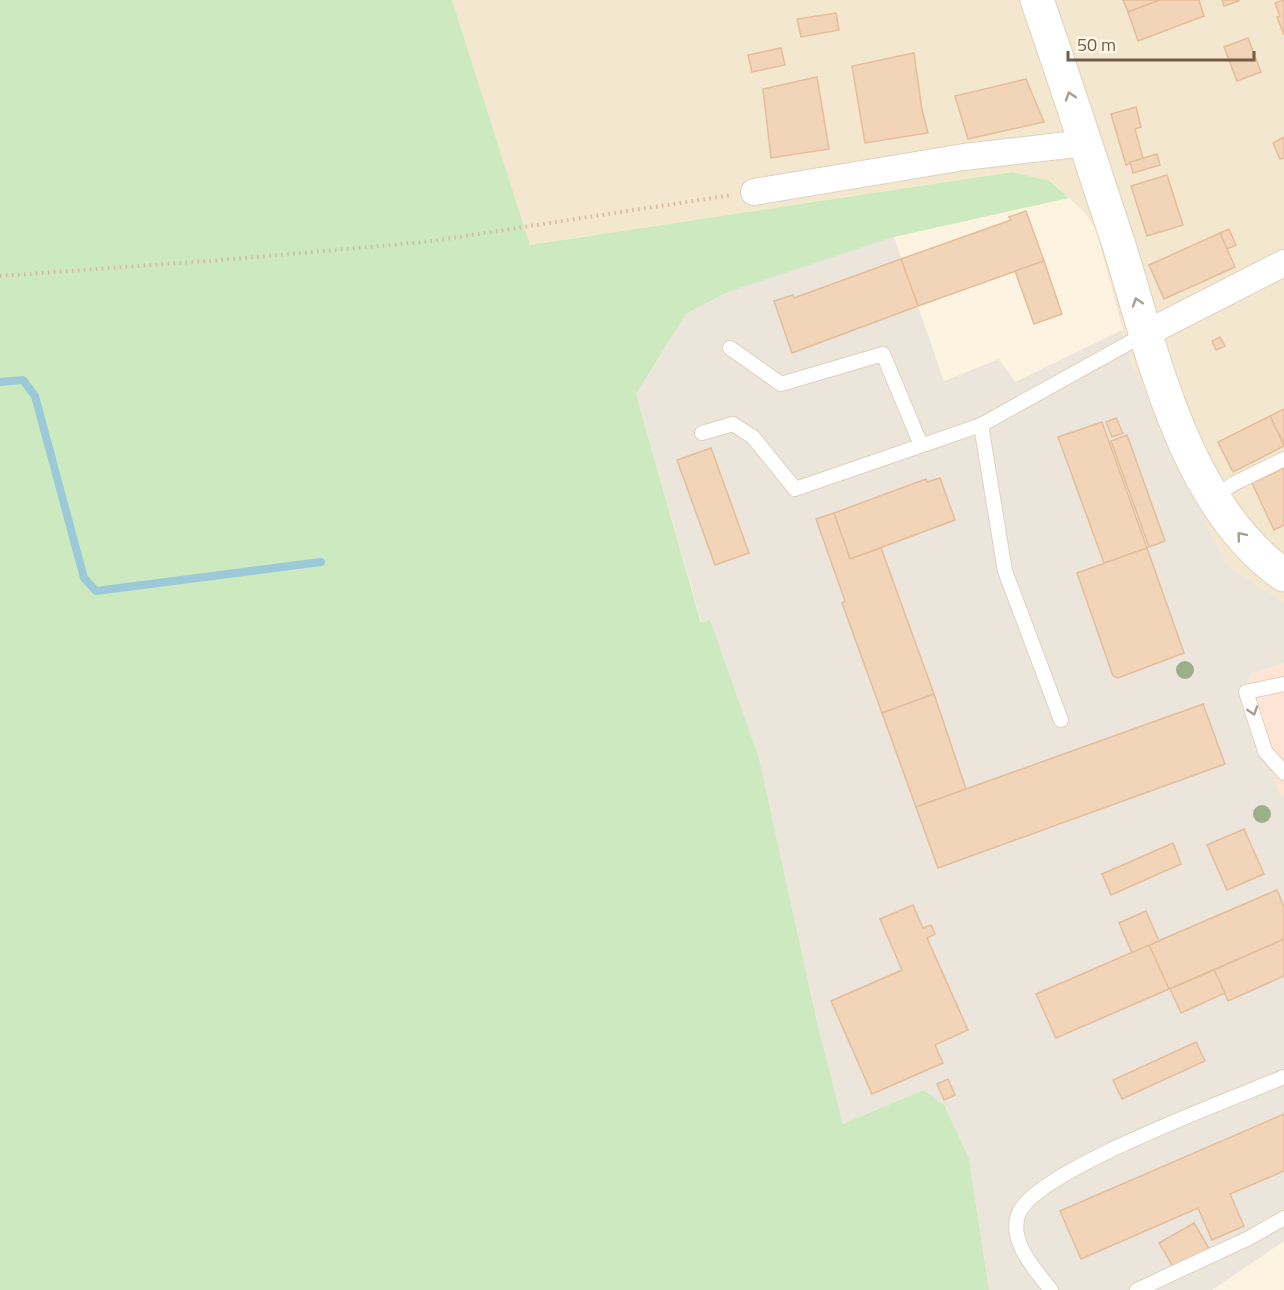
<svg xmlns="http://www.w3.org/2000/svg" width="1284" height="1290" viewBox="0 0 1284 1290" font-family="'Titillium Web',sans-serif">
<rect width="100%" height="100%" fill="#fcf4e1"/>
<path fill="#f4e7d0" d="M452,0h832v602l-57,-36 -95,-202 -36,-134 -11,-17 -34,-32 -40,-9 -481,73z"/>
<path fill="#fde4d5" d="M1284,663v133l-4,-1 -37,-104 9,-18z"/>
<path fill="#ebe5dc" d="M894,237l50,144 55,-22 16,23 107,-52 10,34 95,202 57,36v61l-32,10 -9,18 37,104 4,1v445l-72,49h-223l-20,-131 -46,-69 -80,34 -26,-102 -58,-264 -49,-137 -8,3 -66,-230 50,-80 40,-21z"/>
<path fill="#cde9c0" d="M0,0h452l78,245 482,-73 38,9 19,17 -175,39 -168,56 -40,21 -50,80 65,229 9,-3 49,138 58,264 26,102 80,-34 21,15 25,54 20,131h-989z"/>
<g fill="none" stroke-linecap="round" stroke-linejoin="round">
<path stroke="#9cc9d7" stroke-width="8" d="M0,382l23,-2 12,16 49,182 12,13 225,-29"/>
</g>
<g fill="#f2d5b9" stroke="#e4bd99" stroke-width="1.5">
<path d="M1123,0h37l-32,12z"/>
<path d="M1160,0h39l5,16 -66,25 -10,-29z"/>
<path d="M1222,0h17v1l-15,5z"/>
<path d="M1284,0v35l-7,-18 3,-1 -5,-13z"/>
<path d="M836,13l3,17 -38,7 -4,-18z"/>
<path d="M1248,38l13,34 -24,9 -13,-34z"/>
<path d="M781,48l4,17 -33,7 -4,-17z"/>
<path d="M914,53l8,57 6,23 -63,10 -13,-77z"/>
<path d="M817,77l12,72 -58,9 -8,-69z"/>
<path d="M1026,79l18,43 -76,17 -13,-43z"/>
<path d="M1136,107l5,20 -6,2 8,29 -17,7 -15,-51z"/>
<path d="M1284,137v21l-4,1 -7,-16z"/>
<path d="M1157,154l3,11 -27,8 -3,-11z"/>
<path d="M1167,175l16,50 -36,11 -16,-50z"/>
<path d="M1026,211l18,50 -126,45 -17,-47 110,-39 -2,-3z"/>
<path d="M1229,229l7,16 -9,4 -7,-16z"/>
<path d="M1220,233l15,34 -71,32 -15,-34z"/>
<path d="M901,259l17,47 -126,47 -18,-52 19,-6 1,3z"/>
<path d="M1044,261l18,53 -28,10 -19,-53z"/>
<path d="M1220,337l5,9 -9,4 -4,-9z"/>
<path d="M1284,409v35l-14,-28z"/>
<path d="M1270,416l14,30 -51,26 -15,-30z"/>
<path d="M1116,418l7,15 -11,4 -6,-15z"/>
<path d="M1102,422l45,126 -43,15 -46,-126z"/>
<path d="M1127,435l38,106 -16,6 -38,-106z"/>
<path d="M711,448l38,105 -34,12 -38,-105z"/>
<path d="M1284,468v57l-10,5 -22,-47z"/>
<path d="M940,478l15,42 -105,39 -16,-46 92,-34 1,3z"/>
<path d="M834,513l16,46 31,-11 53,146 -52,19 -40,-110 3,-2 -29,-82z"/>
<path d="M1147,548l37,105 -66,25 -5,-2 -36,-103z"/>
<path d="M934,694l32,95 -50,18 -34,-94z"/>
<path d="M1203,704l22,60 -287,104 -22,-61z"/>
<path d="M1244,829l20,45 -37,16 -20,-45z"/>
<path d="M1173,843l8,21 -70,31 -9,-21z"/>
<path d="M1277,890l7,17v32l-115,50 -20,-44z"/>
<path d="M913,905l10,23 8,-3 4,9 -8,4 41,92 -33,15 8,18 -71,31 -41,-93 71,-31 -22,-51z"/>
<path d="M1146,911l13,30 -27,12 -13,-30z"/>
<path d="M1284,939v37l-56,25 -14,-31z"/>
<path d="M1149,945l20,44 -113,49 -20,-44z"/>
<path d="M1214,970l11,23 -44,20 -11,-24z"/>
<path d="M1196,1042l9,19 -83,38 -9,-19z"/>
<path d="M948,1079l7,16 -11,5 -7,-16z"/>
<path d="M1284,1114v57l-54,23 14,32 -32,14 -14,-32 -117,51 -21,-48z"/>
<path d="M1194,1223l16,27 -35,20 -16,-27z"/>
</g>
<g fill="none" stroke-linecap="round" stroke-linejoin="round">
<g stroke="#e0d1bd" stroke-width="16">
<g id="lane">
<path d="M730,348l51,36 102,-30 38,91"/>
<path d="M702,433l31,-9 20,13 42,52 186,-64"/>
<path d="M1214,497l19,-13 51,-25"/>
<path d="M1284,684l-38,8 19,59 19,22"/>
<path d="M1061,720l-56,-149 -24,-146 164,-91"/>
<path d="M1051,1290c-15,-19 -44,-50 -32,-77 18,-43 215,-115 265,-136"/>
<path d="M1137,1290l112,-52 35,-20"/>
</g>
</g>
<g stroke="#e0d1bd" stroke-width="28">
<g id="street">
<path d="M754,192l210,-35 121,-14"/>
<path d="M1147,333l137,-70"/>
</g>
</g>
<g stroke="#e2d0b8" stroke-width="35">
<path id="secondary" d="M1037,0c28,80 54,161 81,242 35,111 66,263 166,333"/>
</g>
<path stroke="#d6b89c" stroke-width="4" stroke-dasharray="1.5 4.5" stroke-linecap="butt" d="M0,276l221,-16 205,-18 306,-47"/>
<use href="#lane" stroke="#fff" stroke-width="14"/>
<use href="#street" stroke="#fff" stroke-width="26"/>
<use href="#secondary" stroke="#fff" stroke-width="33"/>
</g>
<g fill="#9bb088">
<circle cx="1185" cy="670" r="9"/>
<circle cx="1262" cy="814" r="9"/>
</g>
<defs><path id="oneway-chevron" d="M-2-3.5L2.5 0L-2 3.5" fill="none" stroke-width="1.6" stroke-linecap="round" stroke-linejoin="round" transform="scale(1.5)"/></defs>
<g stroke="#ab9d91">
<use href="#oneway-chevron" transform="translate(1070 96) rotate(-108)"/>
<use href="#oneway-chevron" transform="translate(1137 302) rotate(-108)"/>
<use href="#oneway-chevron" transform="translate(1241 536) rotate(-130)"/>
<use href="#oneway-chevron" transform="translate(1253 711) rotate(72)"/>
</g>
<path d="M1068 51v9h186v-9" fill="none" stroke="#735b48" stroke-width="3"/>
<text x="1077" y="51" font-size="18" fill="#735b48" stroke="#fff8e7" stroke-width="4.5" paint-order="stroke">50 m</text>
</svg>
